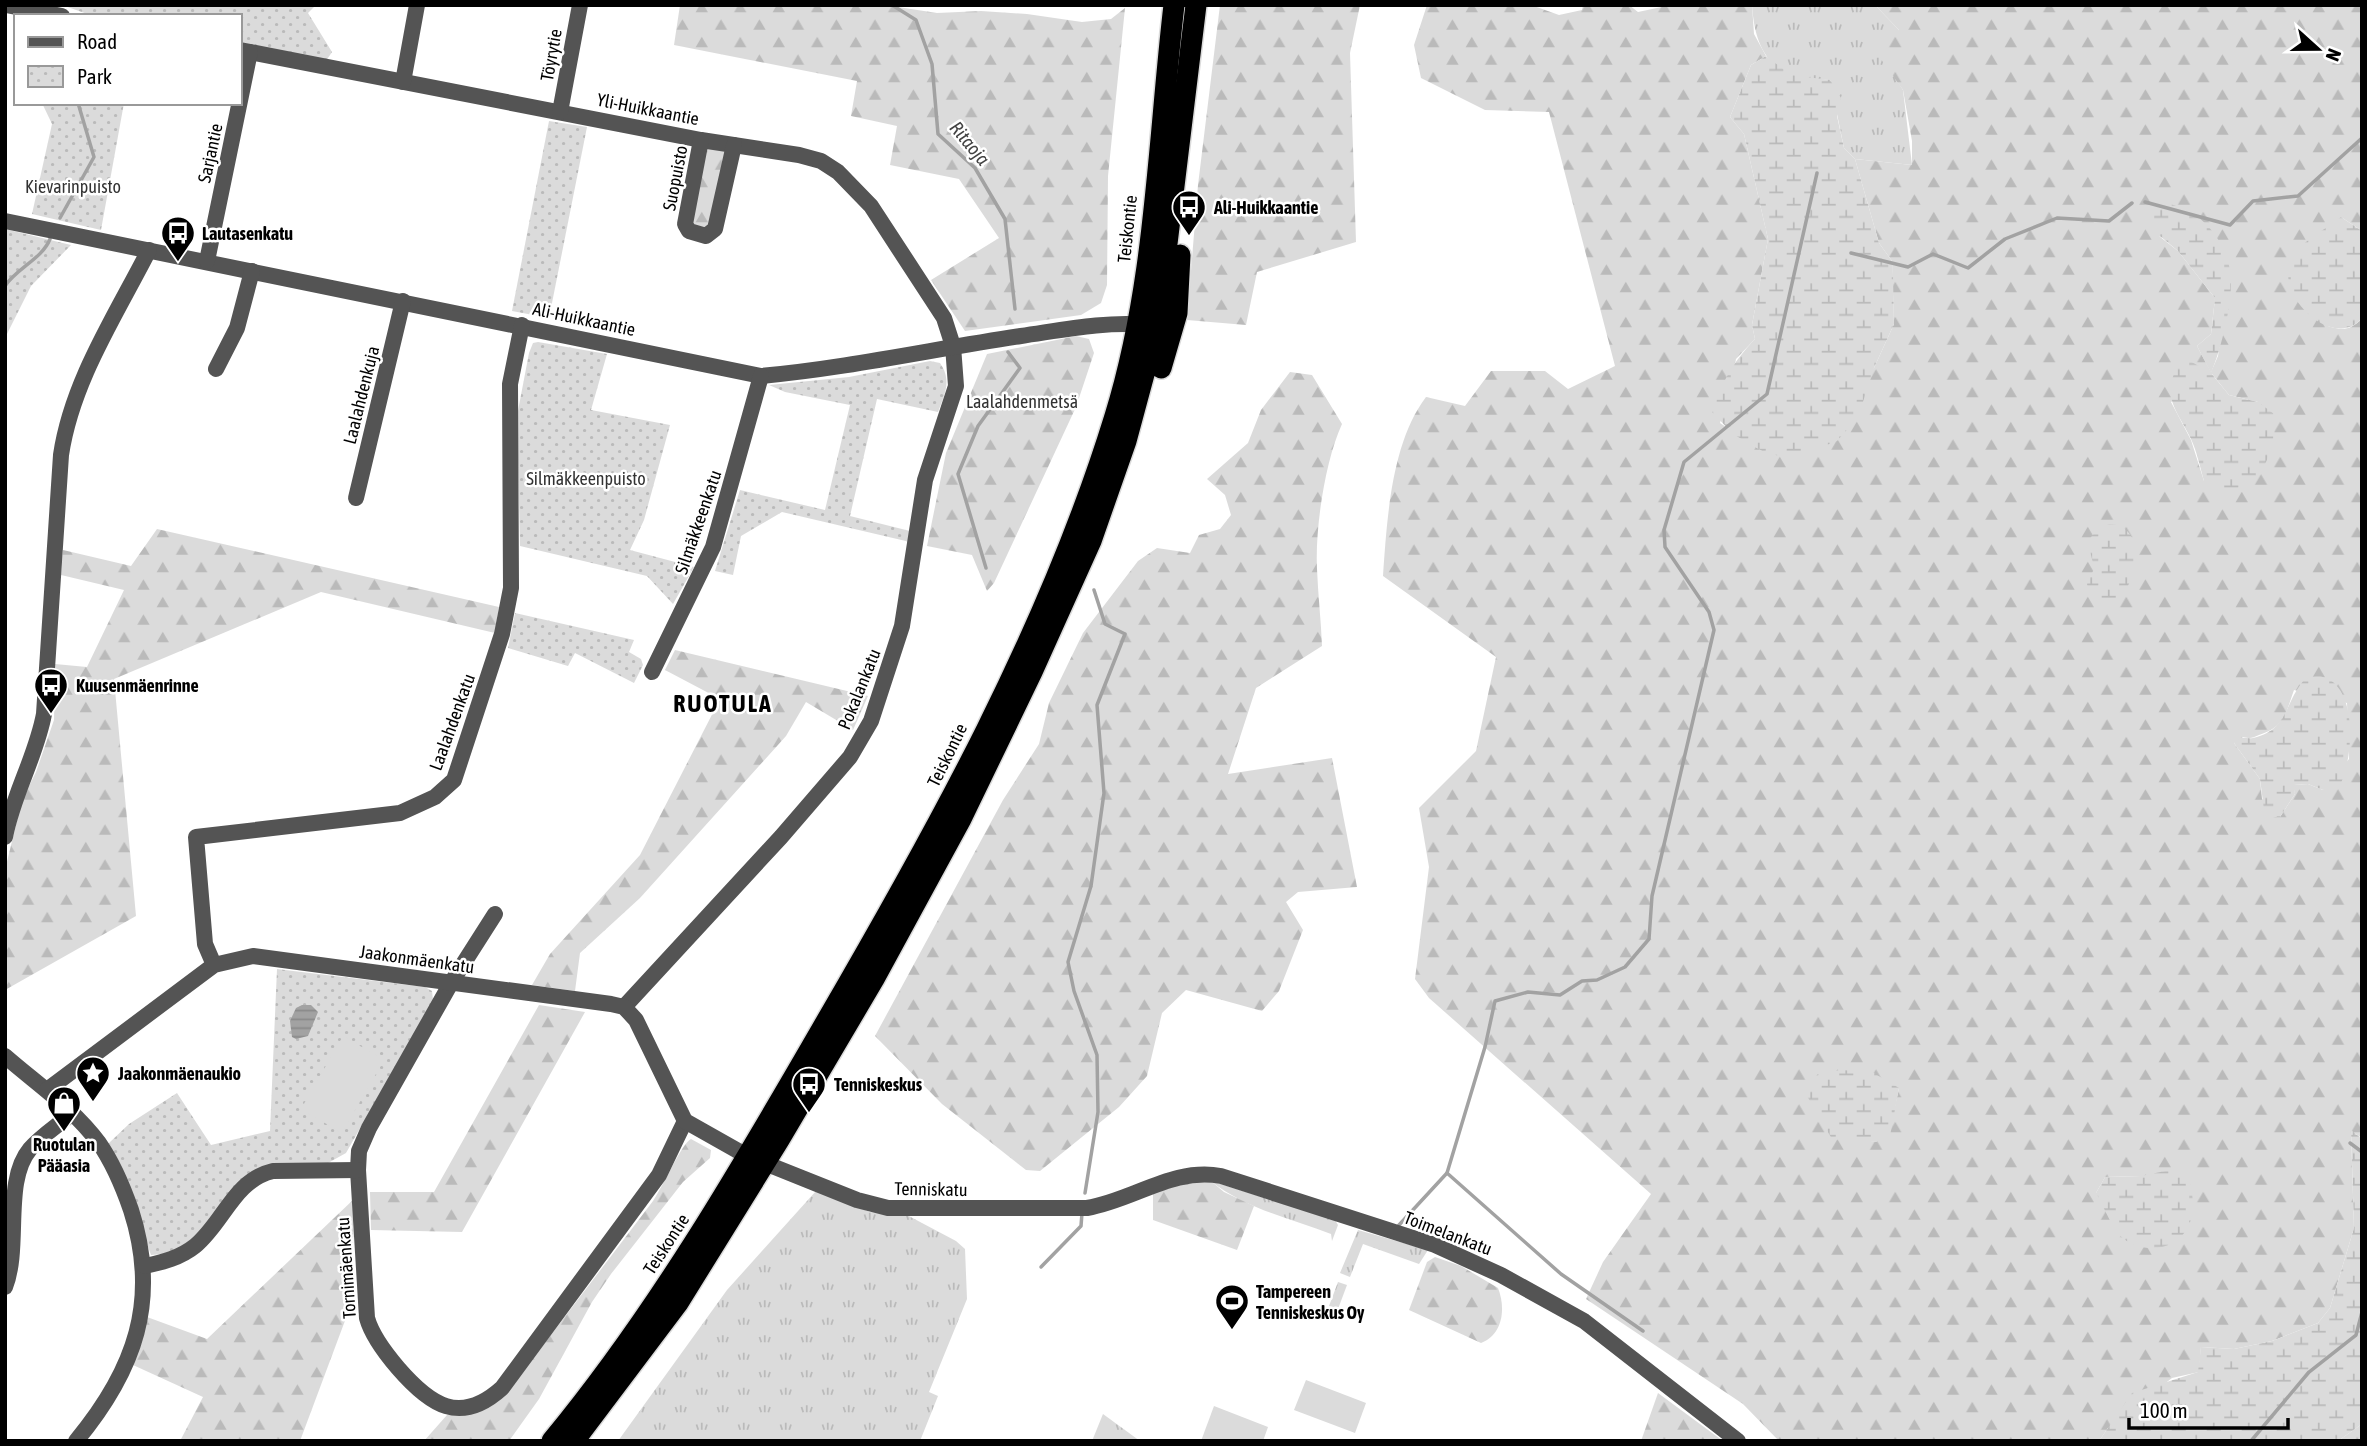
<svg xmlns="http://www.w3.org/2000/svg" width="2367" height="1446" viewBox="0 0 2367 1446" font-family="'Asap Condensed',sans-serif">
<defs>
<pattern id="grass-tufts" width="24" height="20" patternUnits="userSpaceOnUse" patternTransform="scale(1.75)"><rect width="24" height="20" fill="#dbdbdb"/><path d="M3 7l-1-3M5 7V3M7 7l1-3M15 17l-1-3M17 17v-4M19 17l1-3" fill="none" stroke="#bababa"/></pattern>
<pattern id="forest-firs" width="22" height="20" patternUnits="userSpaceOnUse" patternTransform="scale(1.75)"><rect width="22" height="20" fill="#dbdbdb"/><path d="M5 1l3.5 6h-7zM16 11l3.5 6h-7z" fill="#bababa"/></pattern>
<pattern id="wetland-marsh" width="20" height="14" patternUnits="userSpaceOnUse" patternTransform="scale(1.75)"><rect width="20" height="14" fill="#dbdbdb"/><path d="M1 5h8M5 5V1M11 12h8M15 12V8" fill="none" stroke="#bababa"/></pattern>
<pattern id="park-dots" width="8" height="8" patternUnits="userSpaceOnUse" patternTransform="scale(1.75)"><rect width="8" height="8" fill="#dbdbdb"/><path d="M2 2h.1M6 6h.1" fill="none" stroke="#bababa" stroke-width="1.8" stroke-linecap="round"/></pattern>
<pattern id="water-rules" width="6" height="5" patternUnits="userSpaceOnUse" patternTransform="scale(1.75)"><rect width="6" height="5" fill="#a2a2a2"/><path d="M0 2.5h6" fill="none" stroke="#8a8a8a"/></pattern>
</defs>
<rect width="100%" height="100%" fill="#fff"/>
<g fill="url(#grass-tufts)">
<path d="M1752,5h123l24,25 -7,43 11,17 9,75 -57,-6 -11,-11 -14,-68c-12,-1 -29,0 -40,-5 -29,-13 -36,-41 -38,-70z"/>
<path d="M1211,1181l124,39 3,5 -6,16 -1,-7c-40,-15 -87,-26 -120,-53z"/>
<path d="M816,1191l54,21 35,2 51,27 9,8 2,50 -38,93 9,4 -18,45h-302l109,-151z"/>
<path d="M1358,1230l70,20 -9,14 -56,-20 -13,33 -10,-4z"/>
<path d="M1338,1282l9,3 -9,24 -9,-3z"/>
<path d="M1103,1414l37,27h-48z"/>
</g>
<g fill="url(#forest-firs)" fill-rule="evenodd">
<path d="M680,5h205l52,8 44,-2 46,3 55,8 29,-3 14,-11 -17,168 -1,109 -6,18 -20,12 -116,16 -34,-51 68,-42 -40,-59 -69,-14 7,-39 -46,-10 6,-35 -183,-36z"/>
<path d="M1220,5h140l-10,48 6,189 -99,30 -11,53 -59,-5 11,-135z"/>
<path d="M1427,5h104l28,10 23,-5 1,-5h46l9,7 33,-7h81l2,29 12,22 -15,9 -21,52 14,17 24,105 -16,86 3,14 -19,20 -16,64 42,28 112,-83 20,-44 -2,-63 -13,-18 -24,-84 57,6v-24l-9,-51 -25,-35 1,-15 20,-10 -24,-25h487v226l-21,-14 -13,109c14,5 24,4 34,-8v820l-11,-7 3,97 -24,80 -12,15 -46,18 -38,8 -33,-2 -2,25 -27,6 -64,50 -9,13h-320l-36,-37 -157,-105 17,-37 48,-68 -222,-196 -14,-19 14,-112 -10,-59 57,-57 20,-94 -113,-81c4,-56 8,-133 43,-179l39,9 26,-35h54l23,18 47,-23 -66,-254 -64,-2 -64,-32 -7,-33zM2159,236l71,35 -12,85 -7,16 -14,-26 14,-12 4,-36 -37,-47zM2212,374l17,21 29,7 -54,79 -13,-41 -20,-38zM2294,690l53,13 2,56 -26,31 -15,-6 -15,1 2,9 -15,23 -18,-18 -2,-20 -26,-36 9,-6c8,2 9,1 16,-2 26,-9 26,-20 35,-45zM1899,1088l-5,23 -18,31 -17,-3zM2141,1176l-45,17 9,-16z"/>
<path d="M705,148l20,3 -16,79 -17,-3z"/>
<path d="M1076,336l13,3 5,14 -18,54 -82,176 -7,8 -15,-36 -45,-9 19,-93 41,-99z"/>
<path d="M1290,372l22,3 30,49c-17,37 -27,104 -25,145 1,26 4,51 5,77l-66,42 -28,86 104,-16 25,129 -59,5 -12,10 17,28 -24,61 -17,20 -76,-21 -24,23 -15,63 -28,31 -79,64 -14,-1 -84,-66 -67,-68 128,-236 36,-56 10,-41 34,-70 55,-72 19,-13 33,5 9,-18 21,-6 11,-14 -6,-20 -18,-16 41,-36 13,-33z"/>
<path d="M157,529l342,78 -4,26 -174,-41 -207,87 22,237 -131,74v-120l17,-70 14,-28 18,-52 1,-56 32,3 37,-77 -63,-15 2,-25 68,16z"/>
<path d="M675,650l193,46 -15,34 -47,-28 -20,34 -146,162 -60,55 -5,38 -43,-6 18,-31 90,-99 80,-156 -55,-29z"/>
<path d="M539,1005l46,7 -123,220 -91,-2 -1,-38h64z"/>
<path d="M691,1139l20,11 -1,8 -27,24 -72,92 -19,28 -53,97 -30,42h-85l23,-26 59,-21 147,-193c9,-13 29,-58 38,-62z"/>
<path d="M1182,1181h29l13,11 30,14 -17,44 -84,-30v-27z"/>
<path d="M354,1199l-2,103 -52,139h-120l23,-44 -70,-32 14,-48 60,22z"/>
<path d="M1435,1257l26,9 37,22c8,20 5,47 -17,55l-72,-33 18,-48z"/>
<path d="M1658,1393l65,48h-82z"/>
<path d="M2362,1424v17h-24z"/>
</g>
<g fill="url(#wetland-marsh)">
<path d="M1766,56l25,19 39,5 11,18 -4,18 7,32 11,11 24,84 13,18 1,15 1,48 -20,44 -16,49 -21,24 -47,18 -28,-8 -29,-17 -21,-22c10,-30 21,-50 43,-73l-3,-14 16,-86 -24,-105 -14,-17 21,-52z"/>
<path d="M2161,203c36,3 62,32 69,67 5,25 -9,80 -19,103l-14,-27 14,-12 4,-36 -37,-47 -18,-15 -8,-19z"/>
<path d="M2341,217l21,14v87c-28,35 -94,-26 -68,-64 10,-14 34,-26 47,-37z"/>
<path d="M2190,361l21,12 18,22 29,7 16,12c4,26 -9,60 -29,78h-20l-21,-11c-4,-14 -7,-29 -13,-42 -14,-29 -31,-43 -12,-75z"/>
<path d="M2109,524c39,1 30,60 7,76 -5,3 -11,3 -16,4l-10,-8 -3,-12 7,-15c-3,-24 -15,-30 15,-45z"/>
<path d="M2307,677c5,0 12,-1 16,0 36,10 30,83 17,108l-17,5 -15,-6 -14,1 1,9 -15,23h-15l-5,-38 -26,-36 2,-6c6,0 12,2 17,1 38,-9 30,-37 54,-61z"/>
<path d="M1840,1070l32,2 27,16 -9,48 -14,6 -44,-3 -29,-50 15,-15z"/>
<path d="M2351,1130l11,9v285l-24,17h-239l33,-48 66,-21 3,-25 33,2 38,-8 46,-18 12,-15 24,-80z"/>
<path d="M2175,1169l14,7c3,16 7,33 0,49 -11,25 -44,30 -65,14 -12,-9 -20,-33 -28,-46l9,-16 36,-1z"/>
</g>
<g fill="url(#park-dots)">
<path d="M62,5h254l-8,8 24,39 -6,9 -86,-17v-28h-147z"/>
<path d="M42,103h82l-23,127 -69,-16 20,-90z"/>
<path d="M549,121l38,6 -38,191 -37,-7z"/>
<path d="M5,229l66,16 -40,41 -26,52z"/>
<path d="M538,342l69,12 -16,56 79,15 -26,95 -14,30 64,17 -21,37 -26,-28 -127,-30 -3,-130 12,-63 4,-10z"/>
<path d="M930,361l10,2c12,17 5,31 -2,49l-61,-13 -27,117 60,15v11l-128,-30 -41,24 -8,39 -18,-4 25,-81 85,20 25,-105 -65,-13 -16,-7 80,-8z"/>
<path d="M515,613l119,27 -5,12 12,7 2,6 -9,18 -59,-30 -7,13 -60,-18z"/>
<path d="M277,969l148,18 7,4 1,9 -87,153 -18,10 -53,2 -100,88 -24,2 -42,-112 20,-19 48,-31 34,52 59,-14z"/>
</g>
<g fill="#dbdbdb">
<path d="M343,1036l41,24 -42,73 -41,-24z"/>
<path d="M1306,1380l60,23 -11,30 -61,-23z"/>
<path d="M1214,1406l54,21 -5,14h-62z"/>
</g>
<path fill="url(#water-rules)" d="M302,1005h9l7,7 -10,24 -12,3 -4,-2 -2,-16 6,-13z"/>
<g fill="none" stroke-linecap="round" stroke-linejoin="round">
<g stroke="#a2a2a2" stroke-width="3.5">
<path d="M892,5l24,15 16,44 6,70 37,34 30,51 10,90"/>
<path d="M2145,202l85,23 23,-24 45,-5 64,-58"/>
<path d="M60,218l34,-61 -16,-54"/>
<path d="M1851,253l57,14 25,-13 35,14 37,-29 52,-21 52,3 23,-18"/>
<path d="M5,286c12,-18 37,-27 45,-47"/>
<path d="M986,568l-28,-94 20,-48 42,-58 -12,-16"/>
<path d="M2350,1143l12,9"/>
<path d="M1447,1173l114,101 82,57"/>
<path d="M1085,1193l13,-81 -1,-57 -23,-64 -6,-29 23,-76 13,-93 -7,-88 28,-71 -20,-10 -11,-34"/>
<path d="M1399,1225l48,-52 38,-126 10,-46 33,-9 32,3 22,-14 15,-1 28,-13 24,-28 3,-43 62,-266 -5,-18 -44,-65 -1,-17 20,-68 83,-68 50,-221"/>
<path d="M1041,1267l40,-41 1,-13"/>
<path d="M2251,1441l58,-69 47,-37 6,-23"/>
</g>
<g stroke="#dbdbdb" stroke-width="24">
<g id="highway">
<path d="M1161,368l16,-55 3,-58"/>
<path d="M552,1441c105,-127 189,-272 271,-414 113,-194 226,-396 292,-611 41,-132 43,-275 59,-411"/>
<path d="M574,1441l104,-138 101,-163 95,-161 87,-160 71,-147 59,-131 35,-100 31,-115 39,-321"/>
</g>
</g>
<g stroke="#545454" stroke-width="16">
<path d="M6,5l56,11"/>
<path d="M240,50l461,90 98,15 22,6 17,11 33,34 73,112 9,28 3,40 -31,94 -23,146 -31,95 -21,36 -69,80 -157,170"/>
<path d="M403,82l14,-77"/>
<path d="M560,112l20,-107"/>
<path d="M701,140l-16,84 4,7 17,5 9,-7 19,-84"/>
<path d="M5,221l756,155c87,-8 173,-27 260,-40 42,-6 84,-15 127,-11"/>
<path d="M207,261l43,-209"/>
<path d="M216,369l21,-41 15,-57"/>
<path d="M356,498l47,-197"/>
<path d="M652,672l61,-125 48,-171"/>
<path d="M5,837c8,-43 31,-80 39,-123l17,-259c11,-74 55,-140 88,-205"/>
<path d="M495,914l-44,69 -82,145 -10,23 -1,19 9,148c5,18 19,36 31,50 32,37 62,58 104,20l157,-213 26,-54"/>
<path d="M214,965l-9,-21 -9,-107 204,-24 35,-16 19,-17 48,-146 9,-46 -1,-204 12,-59"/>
<path d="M5,1056c32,28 68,52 94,87 14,20 24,44 32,67 29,90 4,160 -55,231"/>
<path d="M47,1090l167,-125 39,-9 358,48 13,3 12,13 49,101 62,35 110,44 31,8h199c47,-8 86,-41 134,-32l214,69 66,30 83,46 154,120"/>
<path d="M145,1266c18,-4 35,-8 50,-20 29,-24 39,-66 78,-75l85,-1"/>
<path d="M5,1287c16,-40 -2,-106 25,-138 12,-14 29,-24 42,-36"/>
</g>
<use href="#highway" stroke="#000" stroke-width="21"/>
</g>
<defs>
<g id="bus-pin" transform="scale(1.75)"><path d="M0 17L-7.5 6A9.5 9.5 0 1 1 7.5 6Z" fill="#000" stroke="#fff"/><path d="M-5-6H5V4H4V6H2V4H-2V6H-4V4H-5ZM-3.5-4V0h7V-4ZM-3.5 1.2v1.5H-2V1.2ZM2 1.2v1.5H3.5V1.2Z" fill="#fff"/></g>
<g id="sight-pin" transform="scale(1.75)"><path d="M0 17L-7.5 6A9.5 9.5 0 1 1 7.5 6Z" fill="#000" stroke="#fff"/><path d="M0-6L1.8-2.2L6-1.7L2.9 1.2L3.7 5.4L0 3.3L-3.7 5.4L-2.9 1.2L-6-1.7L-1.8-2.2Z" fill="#fff"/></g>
<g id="shop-pin" transform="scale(1.75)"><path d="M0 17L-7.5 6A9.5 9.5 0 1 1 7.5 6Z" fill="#000" stroke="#fff"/><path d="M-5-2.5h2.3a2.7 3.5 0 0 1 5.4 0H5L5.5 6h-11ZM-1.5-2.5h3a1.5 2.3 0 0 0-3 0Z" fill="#fff"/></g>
<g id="stadium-pin" transform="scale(1.75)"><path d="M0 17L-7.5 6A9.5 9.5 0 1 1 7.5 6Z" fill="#000" stroke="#fff"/><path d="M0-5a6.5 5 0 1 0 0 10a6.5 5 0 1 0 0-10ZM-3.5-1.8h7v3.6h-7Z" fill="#fff"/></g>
</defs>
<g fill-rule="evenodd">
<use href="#bus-pin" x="1189" y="207"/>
<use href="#bus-pin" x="178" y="233"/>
<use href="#bus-pin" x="51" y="685"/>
<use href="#sight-pin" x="93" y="1073"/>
<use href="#bus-pin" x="809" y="1084"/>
<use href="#shop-pin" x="64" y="1103"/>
<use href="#stadium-pin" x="1232" y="1301"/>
</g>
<g text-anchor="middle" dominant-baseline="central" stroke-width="5" stroke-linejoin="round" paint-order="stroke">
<g font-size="18" fill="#000" stroke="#fff">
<text transform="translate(551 55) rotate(-80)">Töyrytie</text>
<text transform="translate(648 109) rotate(11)">Yli-Huikkaantie</text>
<text transform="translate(210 153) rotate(-78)">Sarjantie</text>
<text transform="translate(675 178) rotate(-79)">Suopuisto</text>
<text transform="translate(1127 229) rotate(-84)">Teiskontie</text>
<text transform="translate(584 319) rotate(12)">Ali-Huikkaantie</text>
<text transform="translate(361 395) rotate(-76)">Laalahdenkuja</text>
<text transform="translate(698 522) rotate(-71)">Silmäkkeenkatu</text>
<text transform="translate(859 689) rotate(-68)">Pokalankatu</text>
<text transform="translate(452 722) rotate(-70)">Laalahdenkatu</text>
<text transform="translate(947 755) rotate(-64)">Teiskontie</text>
<text transform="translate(417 959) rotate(8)">Jaakonmäenkatu</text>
<text transform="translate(931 1189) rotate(1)">Tenniskatu</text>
<text transform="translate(1448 1233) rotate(21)">Toimelankatu</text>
<text transform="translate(666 1244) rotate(-57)">Teiskontie</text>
<text transform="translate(346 1268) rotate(-94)">Tornimäenkatu</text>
</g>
<g font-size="18" fill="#323232" stroke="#fff">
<text x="73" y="186">Kievarinpuisto</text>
<text x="1022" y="401">Laalahdenmetsä</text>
<text x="586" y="478">Silmäkkeenpuisto</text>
</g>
<g font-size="18" font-weight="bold" fill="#000" stroke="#fff" text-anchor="start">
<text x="1214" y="207">Ali-Huikkaantie</text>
<text x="202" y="233">Lautasenkatu</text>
<text x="76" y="685">Kuusenmäenrinne</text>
<text x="118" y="1073">Jaakonmäenaukio</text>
<text x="834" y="1084">Tenniskeskus</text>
<text x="64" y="1144" text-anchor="middle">Ruotulan<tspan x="64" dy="21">Pääasia</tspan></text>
<text x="1256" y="1291">Tampereen<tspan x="1256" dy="21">Tenniskeskus Oy</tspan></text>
</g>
<g font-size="19" font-style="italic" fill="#434343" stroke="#fff">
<text transform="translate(970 143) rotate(50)">Ritaoja</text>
</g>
<g font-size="24" font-weight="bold" letter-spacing="2" fill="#000" stroke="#fff">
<text x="723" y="703">RUOTULA</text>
</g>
</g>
<rect width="2367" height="1446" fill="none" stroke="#000000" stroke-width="14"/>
<rect x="14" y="14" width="228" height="91" fill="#ffffff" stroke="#999999" stroke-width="2"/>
<rect x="28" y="37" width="35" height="10" fill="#545454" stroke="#999999" stroke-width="2"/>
<text x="77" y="49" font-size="21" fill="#000000">Road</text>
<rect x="28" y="66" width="35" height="21" fill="url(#park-dots)" stroke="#999999" stroke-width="2"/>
<text x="77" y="84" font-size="21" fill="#000000">Park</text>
<g transform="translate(2318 49) rotate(111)" stroke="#ffffff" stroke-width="5" paint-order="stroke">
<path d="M0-5L12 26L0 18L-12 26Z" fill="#000000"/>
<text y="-10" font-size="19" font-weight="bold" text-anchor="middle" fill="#000000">N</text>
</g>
<path d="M2129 1418v10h159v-10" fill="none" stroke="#000000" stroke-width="3.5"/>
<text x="2140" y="1418" font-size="21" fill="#000000" stroke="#ffffff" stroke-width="5" paint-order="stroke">100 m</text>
</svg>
